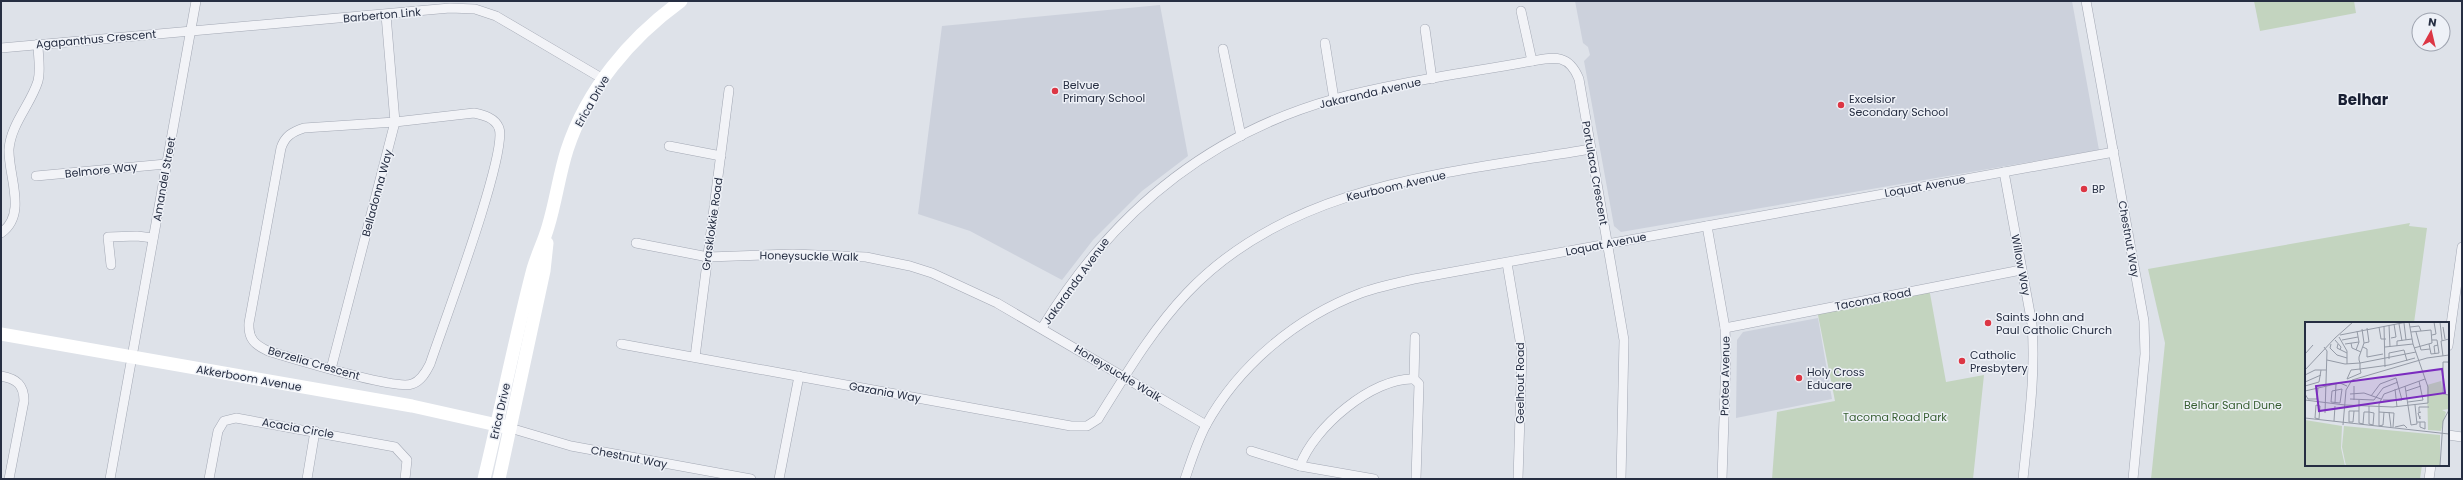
<svg xmlns="http://www.w3.org/2000/svg" width="2463" height="480" viewBox="0 0 2463 480" font-family="Poppins,sans-serif">
<rect width="100%" height="100%" fill="#dee2e9"/>
<g fill="#ccd1dc">
<path d="M1575,1h497l27,149 -478,82 -7,-6 -30,-165 6,-6 -2,-8 -5,-4z"/>
<path d="M1160,5l28,151 -46,35 -49,49 -31,40 -92,-49 -52,-17 24,-188z"/>
<path d="M1818,318l14,81 -96,19 1,-78 6,-8z"/>
</g>
<g fill="#c3d4bf">
<path d="M2254,1h100l2,12 -96,18z"/>
<path d="M2410,223l-1,3 18,2 -13,95h-108v142h116l-2,14h-269l14,-136 -17,-74z"/>
<path d="M1929,288l17,94 38,-7 -11,104h-201l5,-67 58,-11 -18,-91z"/>
</g>
<g fill="none" stroke-linecap="round" stroke-linejoin="round">
<g stroke="#a3a8b4" stroke-width="10">
<g id="minor">
<path d="M2086,1l58,320 1,33 -12,125"/>
<path d="M1521,11l11,50"/>
<path d="M1425,29l7,50"/>
<path d="M1325,43l9,56"/>
<path d="M1,48l449,-40 25,1 21,7 107,63"/>
<path d="M1223,49l18,87"/>
<path d="M474,113c10,2 21,5 25,15 9,25 -57,200 -69,236 -4,8 -9,17 -18,20 -17,6 -121,-26 -144,-33 -13,-6 -20,-12 -19,-28l32,-175c4,-12 11,-16 23,-20l91,-6z"/>
<path d="M669,146l52,10"/>
<path d="M2004,172l28,152c4,52 -4,103 -9,155"/>
<path d="M36,176l130,-12"/>
<path d="M1707,226l18,102 1,29 -4,122"/>
<path d="M1,233c27,-19 7,-57 8,-84 2,-25 22,-45 29,-68 3,-12 0,-25 0,-37"/>
<path d="M636,243l72,14 85,-3 73,3 44,9 22,7 65,30 209,122"/>
<path d="M1507,263l15,89 -4,127"/>
<path d="M111,265l-3,-28 29,-1 16,2"/>
<path d="M1042,328c68,-112 163,-193 292,-229 64,-17 132,-26 198,-38 23,-4 37,-7 47,18l45,261 -3,139"/>
<path d="M1725,328l296,-58"/>
<path d="M1415,337l-1,42 5,5 -3,95"/>
<path d="M621,344l450,82h16l11,-7c27,-43 53,-88 89,-126 104,-110 263,-120 404,-144"/>
<path d="M2448,346l14,-99"/>
<path d="M695,357l34,-267"/>
<path d="M331,369l64,-247 -9,-107"/>
<path d="M1,376c16,3 23,9 23,25l-15,78"/>
<path d="M510,428l61,18 180,33"/>
<path d="M2448,435l14,2"/>
<path d="M1251,451l49,15 74,13"/>
<path d="M1300,466c13,-38 73,-89 114,-87"/>
<path d="M110,479l86,-478"/>
<path d="M209,479l9,-48 6,-10 12,-3 159,29 12,13 -2,19"/>
<path d="M307,479l8,-48"/>
<path d="M779,479l20,-103"/>
<path d="M1185,479c6,-18 12,-37 21,-54 33,-60 91,-108 155,-132 17,-6 35,-10 53,-14l700,-127"/>
<path d="M2429,479l2,-14"/>
</g>
</g>
<use href="#minor" stroke="#f2f3f7" stroke-width="9"/>
<g stroke="#fff" stroke-width="13">
<path d="M1,334l411,72 98,22"/>
<path d="M484,479c17,-70 31,-141 49,-210 4,-14 11,-28 15,-42 8,-26 11,-52 19,-77 20,-61 63,-112 114,-149"/>
<path d="M499,479l45,-208 3,-28"/>
</g>
</g>
<g fill="#dc3644" stroke="#eef1f7" stroke-width="1.5">
<circle cx="1055" cy="91" r="4"/>
<circle cx="1841" cy="105" r="4"/>
<circle cx="2084" cy="189" r="4"/>
<circle cx="1988" cy="323" r="4"/>
<circle cx="1962" cy="361" r="4"/>
<circle cx="1799" cy="378" r="4"/>
</g>
<g text-anchor="middle" dominant-baseline="central" stroke-width="3" stroke-linejoin="round" paint-order="stroke">
<g font-size="11" fill="#262e42" stroke="#eef1f7">
<text transform="translate(382 15) rotate(-5)">Barberton Link</text>
<text transform="translate(96 39) rotate(-5)">Agapanthus Crescent</text>
<text transform="translate(1370 93) rotate(-13)">Jakaranda Avenue</text>
<text transform="translate(592 101) rotate(-60)">Erica Drive</text>
<text transform="translate(101 170) rotate(-6)">Belmore Way</text>
<text transform="translate(1595 173) rotate(80)">Portulaca Crescent</text>
<text transform="translate(164 179) rotate(-80)">Amandel Street</text>
<text transform="translate(1396 186) rotate(-13)">Keurboom Avenue</text>
<text transform="translate(1925 186) rotate(-10)">Loquat Avenue</text>
<text transform="translate(377 193) rotate(-75)">Belladonna Way</text>
<text transform="translate(712 224) rotate(-82)">Grasklokkie Road</text>
<text transform="translate(2129 239) rotate(80)">Chestnut Way</text>
<text transform="translate(1606 244) rotate(-11)">Loquat Avenue</text>
<text transform="translate(809 256) rotate(1)">Honeysuckle Walk</text>
<text transform="translate(2021 265) rotate(79)">Willow Way</text>
<text transform="translate(1076 281) rotate(-54)">Jakaranda Avenue</text>
<text transform="translate(1873 299) rotate(-11)">Tacoma Road</text>
<text transform="translate(314 363) rotate(16)">Berzelia Crescent</text>
<text transform="translate(1118 373) rotate(31)">Honeysuckle Walk</text>
<text transform="translate(1725 376) rotate(-89)">Protea Avenue</text>
<text transform="translate(249 378) rotate(10)">Akkerboom Avenue</text>
<text transform="translate(1520 383) rotate(-90)">Geelhout Road</text>
<text transform="translate(885 392) rotate(10)">Gazania Way</text>
<text transform="translate(500 411) rotate(-77)">Erica Drive</text>
<text transform="translate(298 428) rotate(10)">Acacia Circle</text>
<text transform="translate(629 457) rotate(11)">Chestnut Way</text>
</g>
<g font-size="11" fill="#262e42" stroke="#eef1f7" text-anchor="start">
<text x="1063" y="85">Belvue<tspan x="1063" dy="13">Primary School</tspan></text>
<text x="1849" y="99">Excelsior<tspan x="1849" dy="13">Secondary School</tspan></text>
<text x="2092" y="189">BP</text>
<text x="1996" y="317">Saints John and<tspan x="1996" dy="13">Paul Catholic Church</tspan></text>
<text x="1970" y="355">Catholic<tspan x="1970" dy="13">Presbytery</tspan></text>
<text x="1807" y="372">Holy Cross<tspan x="1807" dy="13">Educare</tspan></text>
</g>
<g font-size="11" fill="#375f32" stroke="#eef1f7">
<text x="2233" y="405">Belhar Sand Dune</text>
<text x="1895" y="417">Tacoma Road Park</text>
</g>
<g font-size="15" font-weight="bold" fill="#181f33" stroke="#eef1f7">
<text x="2363" y="99">Belhar</text>
</g>
</g>
<g transform="translate(2305 322)">
<rect width="144" height="144" fill="#dee2e9"/>
<path d="M0,98l37,6 -1,22 4,18h-40zM39,104l96,9v31h-94l-4,-19z" fill="#c3d4bf"/>
<path d="M136,59l2,14h6v14l-7,1 4,2 -5,19 -13,-1 -1,-45z" fill="#c3d4bf"/>
<path fill="none" stroke="#949aa6" stroke-width="1" d="M135,0l2,18M99,1l2,17M94,2l3,17M84,3l1,22M79,4l1,41M74,5l2,12h5M105,5l9,-1 2,5M138,5l2,12M57,7l2,14 -5,14v3l1,3v6l1,4 -14,6 4,-9 9,-1 29,-4 26,-7M106,10l20,-2 1,13 -18,5M111,10l5,18 9,-1M35,13l67,-13M127,13l4,-1 -2,-12M34,15l8,14v13M86,16l5,-1 -2,-13M30,18l6,7 -1,3M37,18l16,-3M46,21l1,5 9,4M59,21l5,-1 -2,-14M26,22l-1,4 7,7 10,3M33,22l-1,4 10,5M40,22l14,-2M124,22l2,10 8,-1 -2,-13h-5M92,24v-5l15,-2M19,25l3,4 -2,62M58,25l4,2v8l16,-3M80,25l28,-3M51,28l3,-8 -2,-11M0,32l8,-9M130,32l-1,-8 4,-1M138,34l-2,-15 8,-2M84,37v-6l15,-3 3,11M22,38l18,4 15,-1 56,-11M144,42l-1,-2h-5v32l6,1M0,48l30,-32 18,-16M0,53l10,-5h11M0,60l16,-7M0,64l14,-4 2,-12M49,64v14M100,64l6,39 6,-1 -2,-19M37,67l-2,14 -9,-1 1,-11zM90,67l2,18M0,69l35,-8 7,3M101,69l15,-5M0,72l3,5h9l1,-11M45,72l14,-1 17,6M66,74l9,-12 16,-6 6,22h-19M45,77l24,1 9,-12 15,-6M0,78l40,5M54,78v23l4,1 1,-12h5M103,80l15,-2 -4,-19M30,81l1,-19M11,83l4,1 -1,13 -4,-1zM40,83l48,2 35,-4v-16l-15,-43 -4,-22M49,89l-1,11h-4v-11h10M64,90l5,1 -1,12 -4,-1v-18M74,90l15,1 -1,14M79,90l-1,13 -4,1v-22l5,-10 41,-15M84,90l2,15M114,90v-5h10M115,94v3l-2,-6 3,-1M0,96l144,16M29,99l1,-15M112,100h8v7l-5,-2v-5M38,103l3,-35 6,-10 75,-22 22,-3M90,105l9,-2 3,3M135,144l3,-45 6,-11"/>
<path fill="#7b2cbf" fill-opacity="0.15" stroke="#7b2cbf" stroke-width="2" d="M137,47l3,24 -126,18 -3,-25z"/>
<rect width="144" height="144" fill="none" stroke="#262e42" stroke-width="2"/>
</g>
<rect width="2463" height="480" fill="none" stroke="#262e42" stroke-width="4"/>
<g transform="translate(2431 32) rotate(8)"><circle r="19" fill="#eef1f7" stroke="#9ea3af"/>
<path d="M0-3L7 15L0 10L-7 15Z" fill="#dc3644"/>
<text y="-6" font-size="11" font-weight="bold" text-anchor="middle" fill="#262e42">N</text>
</g>
</svg>
